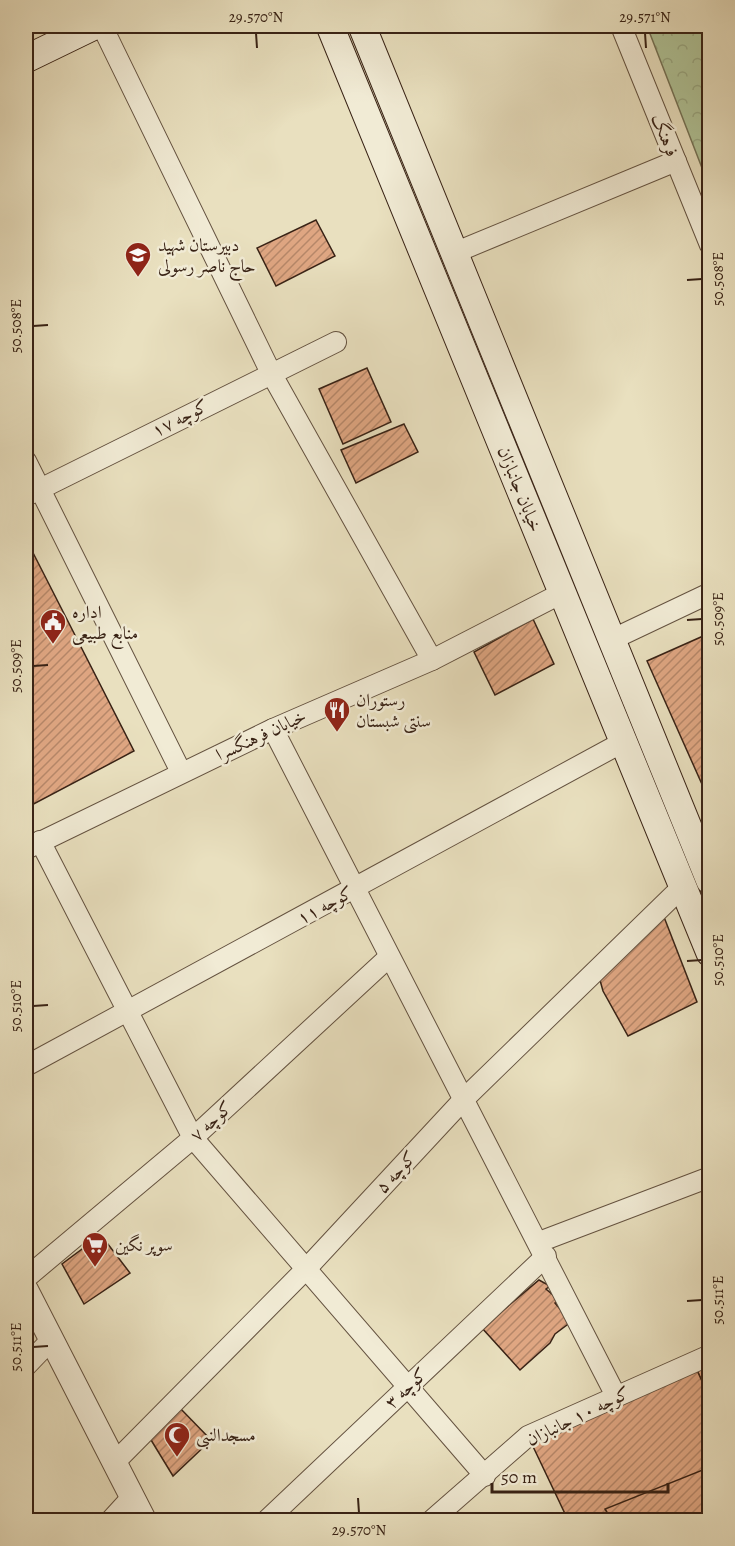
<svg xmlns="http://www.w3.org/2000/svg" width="735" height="1546" viewBox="0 0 735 1546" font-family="Alegreya,Amiri,serif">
<defs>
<pattern id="forest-crowns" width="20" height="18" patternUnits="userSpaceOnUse" patternTransform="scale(1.5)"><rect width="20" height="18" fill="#b0c397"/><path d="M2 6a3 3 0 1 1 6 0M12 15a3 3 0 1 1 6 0" fill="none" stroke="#98a781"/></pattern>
<pattern id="building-hatch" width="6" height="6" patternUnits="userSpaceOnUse" patternTransform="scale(1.5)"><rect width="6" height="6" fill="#dfa682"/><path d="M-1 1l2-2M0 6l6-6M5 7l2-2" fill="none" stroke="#b68769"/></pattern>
</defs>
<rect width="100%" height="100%" fill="#e9e0bf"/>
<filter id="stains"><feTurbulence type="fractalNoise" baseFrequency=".00333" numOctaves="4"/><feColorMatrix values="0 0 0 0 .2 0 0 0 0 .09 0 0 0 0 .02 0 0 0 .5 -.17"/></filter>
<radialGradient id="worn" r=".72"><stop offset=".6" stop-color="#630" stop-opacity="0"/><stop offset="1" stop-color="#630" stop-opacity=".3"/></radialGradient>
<path fill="url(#forest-crowns)" stroke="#747256" stroke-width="1.5" d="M647,26h62v160z"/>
<g fill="url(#building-hatch)" stroke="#382215" stroke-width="1.5">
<path d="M316,220l19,36 -59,30 -19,-38z"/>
<path d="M367,368l24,54 -48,22 -24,-55z"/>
<path d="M404,424l14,28 -62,31 -15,-33z"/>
<path d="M26,539l108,212 -108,57z"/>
<path d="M533,619l21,45 -59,31 -21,-43z"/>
<path d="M710,633v166l-1,1 -62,-139z"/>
<path d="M664,917l33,85 -69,34 -25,-45 -5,-18z"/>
<path d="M101,1235l29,38 -46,31 -22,-40z"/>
<path d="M539,1280l11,6 -4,3 14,12 -5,2 16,19 -16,12 -5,9 -30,27 -38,-42z"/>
<path d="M710,1362v37l-14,-31z"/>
<path d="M696,1368l14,31v121h-142l-40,-84z"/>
<path d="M178,1406l33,34 -38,36 -25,-41z"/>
<path d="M710,1467v53h-117l15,-6 -3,-5z"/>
</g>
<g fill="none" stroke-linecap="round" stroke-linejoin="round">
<g stroke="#645240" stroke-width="22">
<g id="minor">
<path d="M102,26l169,347 161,287"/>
<path d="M621,26l89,219"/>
<path d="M454,253l222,-92"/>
<path d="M26,461l155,311"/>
<path d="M26,496l310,-154"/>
<path d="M611,640l99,-47"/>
<path d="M273,729l343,667"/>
<path d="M40,841l153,297 292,338"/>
<path d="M26,849l247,-120 159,-69 130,-67"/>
<path d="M26,1066l597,-324"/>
<path d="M539,1242l171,-65"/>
<path d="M26,1278l167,-140 196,-181"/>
<path d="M26,1366l25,-26"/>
<path d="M114,1463l193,-195 157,-169 218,-212"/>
<path d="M111,1520l21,-23"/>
<path d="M267,1520l279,-264"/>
<path d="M432,1520l96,-84 182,-81"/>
</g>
</g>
<g stroke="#645240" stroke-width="26">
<path id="tertiary" d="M26,1290l118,230"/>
</g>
<g stroke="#382215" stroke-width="29">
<g id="secondary">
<path d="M330,26l380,927"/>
<path d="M362,26l348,855"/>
<path d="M26,59l68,-33"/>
</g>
</g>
<use href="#minor" stroke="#f1ebd5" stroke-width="20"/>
<use href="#tertiary" stroke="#f1ebd5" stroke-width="24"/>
<use href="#secondary" stroke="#f1ebd5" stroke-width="27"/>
</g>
<path fill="none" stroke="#382215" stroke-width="2" d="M256,33l1,15M645,33l1,15M687,280l15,-1M33,326l15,-1M687,620l15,-1M33,666l15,-1M687,961l15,-1M33,1006l15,-1M687,1301l15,-1M33,1347l15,-1M358,1498l1,15"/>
<defs>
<g id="school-pin" transform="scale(1.35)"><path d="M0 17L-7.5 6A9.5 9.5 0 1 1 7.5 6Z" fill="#8f2418" stroke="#f1ebd5"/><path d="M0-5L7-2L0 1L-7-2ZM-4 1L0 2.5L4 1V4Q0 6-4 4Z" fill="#fff"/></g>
<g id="civic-pin" transform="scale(1.35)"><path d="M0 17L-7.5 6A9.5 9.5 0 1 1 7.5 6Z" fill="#8f2418" stroke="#f1ebd5"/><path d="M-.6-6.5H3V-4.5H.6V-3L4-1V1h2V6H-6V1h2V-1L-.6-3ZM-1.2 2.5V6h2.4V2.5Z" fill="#fff"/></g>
<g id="restaurant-pin" transform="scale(1.35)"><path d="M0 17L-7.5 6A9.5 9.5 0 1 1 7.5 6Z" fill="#8f2418" stroke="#f1ebd5"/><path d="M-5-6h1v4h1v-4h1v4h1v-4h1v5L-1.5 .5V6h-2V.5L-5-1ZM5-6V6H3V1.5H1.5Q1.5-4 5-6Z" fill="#fff"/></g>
<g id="supermarket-pin" transform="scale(1.35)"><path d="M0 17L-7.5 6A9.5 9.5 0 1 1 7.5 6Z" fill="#8f2418" stroke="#f1ebd5"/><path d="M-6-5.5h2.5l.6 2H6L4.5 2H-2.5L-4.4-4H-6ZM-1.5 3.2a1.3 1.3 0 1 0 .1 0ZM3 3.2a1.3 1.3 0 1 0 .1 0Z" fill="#fff"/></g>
<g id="mosque-pin" transform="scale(1.35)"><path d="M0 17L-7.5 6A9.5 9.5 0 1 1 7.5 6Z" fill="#8f2418" stroke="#f1ebd5"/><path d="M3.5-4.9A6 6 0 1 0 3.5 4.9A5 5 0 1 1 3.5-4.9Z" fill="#fff"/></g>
</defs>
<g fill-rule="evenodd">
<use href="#school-pin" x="138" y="255"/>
<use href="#civic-pin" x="53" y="622"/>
<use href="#restaurant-pin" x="337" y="710"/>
<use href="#supermarket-pin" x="95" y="1245"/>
<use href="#mosque-pin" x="177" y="1435"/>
</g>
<g text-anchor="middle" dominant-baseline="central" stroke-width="5" stroke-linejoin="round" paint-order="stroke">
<g font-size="18" fill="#382215" stroke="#f1ebd5">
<text transform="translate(665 135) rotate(68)">فرهنگ</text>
<text transform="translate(180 418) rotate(-27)">کوچه ۱۷</text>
<text transform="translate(520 489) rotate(68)">خیابان جانبازان</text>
<text transform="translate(261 735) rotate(-25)">خیابان فرهنگسرا</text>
<text transform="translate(325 905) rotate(-28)">کوچه ۱۱</text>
<text transform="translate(211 1121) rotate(-42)">کوچه ۷</text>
<text transform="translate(396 1172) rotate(-47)">کوچه ۵</text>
<text transform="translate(406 1388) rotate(-43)">کوچه ۳</text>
<text transform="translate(578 1416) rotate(-26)">کوچه ۱۰ جانبازان</text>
</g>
<g font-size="18" fill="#382215" stroke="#f1ebd5" text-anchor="start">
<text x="158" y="245">دبیرستان شهید<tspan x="158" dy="21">حاج ناصر رسولی</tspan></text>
<text x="72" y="612">اداره<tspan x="72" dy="21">منابع طبیعی</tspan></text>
<text x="356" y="700">رستوران<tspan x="356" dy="21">سنتی شبستان</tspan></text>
<text x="115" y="1245">سوپر نگین</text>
<text x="196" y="1435">مسجدالنبی</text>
</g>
</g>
<rect width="735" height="1546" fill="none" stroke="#e9e0bf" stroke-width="66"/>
<path d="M492 1483v9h176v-9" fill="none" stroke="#382215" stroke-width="3"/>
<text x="501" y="1483" font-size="18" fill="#382215" stroke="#f1ebd5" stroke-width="4.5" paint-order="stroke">50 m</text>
<rect x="33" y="33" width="669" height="1480" fill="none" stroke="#382215" stroke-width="2"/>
<g font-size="15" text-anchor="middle" fill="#382215">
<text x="256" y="22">29.570°N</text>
<text x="645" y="22">29.571°N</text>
<text transform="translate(718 279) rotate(-90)" y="5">50.508°E</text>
<text transform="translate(16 326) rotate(-90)" y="5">50.508°E</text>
<text transform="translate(718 619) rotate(-90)" y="5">50.509°E</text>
<text transform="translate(16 666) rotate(-90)" y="5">50.509°E</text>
<text transform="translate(718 960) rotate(-90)" y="5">50.510°E</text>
<text transform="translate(16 1006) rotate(-90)" y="5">50.510°E</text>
<text transform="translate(718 1300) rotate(-90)" y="5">50.511°E</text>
<text transform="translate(16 1347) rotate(-90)" y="5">50.511°E</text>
<text x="359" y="1535">29.570°N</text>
</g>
<rect width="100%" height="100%" filter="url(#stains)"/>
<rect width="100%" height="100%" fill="url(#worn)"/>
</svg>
